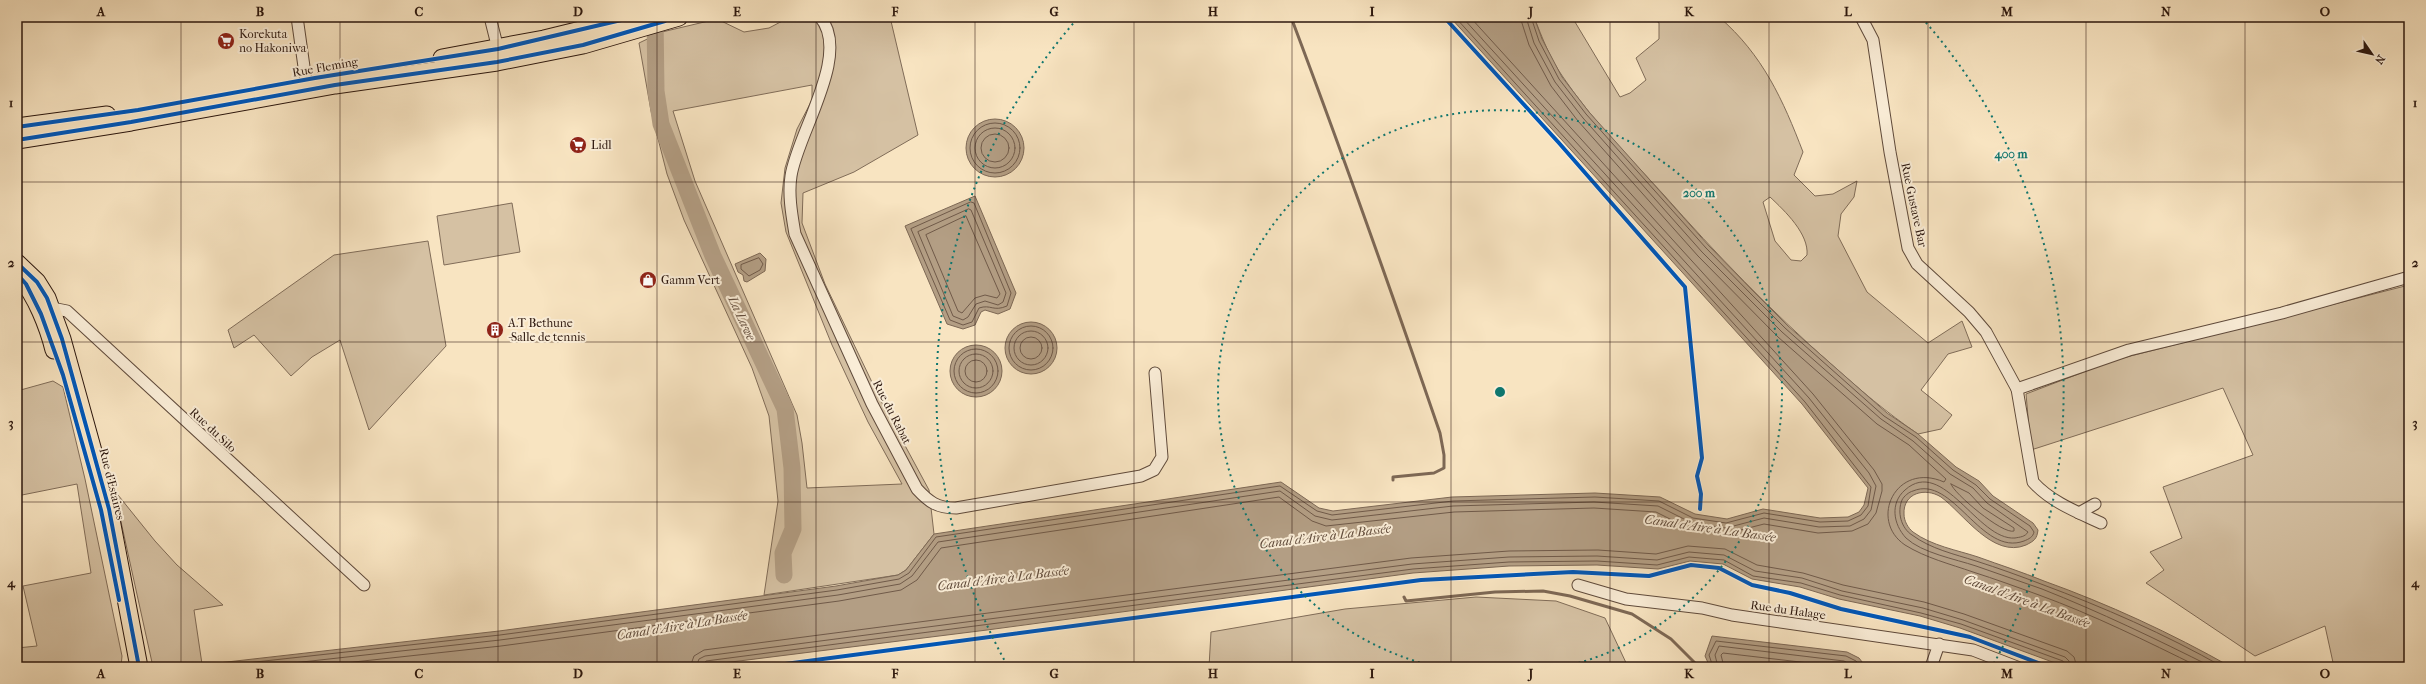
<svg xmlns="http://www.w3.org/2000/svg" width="2426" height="684" viewBox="0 0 2426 684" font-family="'IM FELL French Canon',serif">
<rect width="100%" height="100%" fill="#f8e4c1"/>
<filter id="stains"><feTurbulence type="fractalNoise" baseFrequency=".005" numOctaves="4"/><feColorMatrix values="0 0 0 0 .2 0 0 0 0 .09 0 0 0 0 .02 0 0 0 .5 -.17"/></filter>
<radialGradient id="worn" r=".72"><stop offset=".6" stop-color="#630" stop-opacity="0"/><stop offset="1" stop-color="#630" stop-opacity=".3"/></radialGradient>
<g fill="#d5c1a3" stroke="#806c58" fill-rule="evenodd">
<path d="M790,17l13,3 3,-3h84l28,118 -64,37 -51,21 -1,30 23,61 56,117 48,89 5,44 -28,36 -8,5 -134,20 14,-94 -9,-85 -17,-48 -68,-148 -17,-46 -16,-63 -12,-68 23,-11 55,-13 27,13 25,-4zM812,85v15l-15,29 -12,39 -4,35 5,29 46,113 36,77 34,62 -95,4 -5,-45 -5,-28 -102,-234 -22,-70z"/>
<path d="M1534,17h38l48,80 10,-4 16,-13 -10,-22 23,-19v-16l-7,-6h67c44,38 64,83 84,135l-9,23 21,21 18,-2 24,-13 -3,16 -13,17 -3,22 29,56 61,51 34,-22 10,26 -24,7 -27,36 31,25 -11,14 -23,5c-31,-21 -59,-45 -87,-70 -60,-53 -115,-110 -168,-170 -34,-37 -72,-75 -100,-117 -13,-18 -21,-40 -29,-60zM1770,197c15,14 39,37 37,58l-6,6 -10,-1 -16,-19 -12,-39z"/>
<path d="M512,203l8,49 -76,13 -7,-49z"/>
<path d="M428,241l18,105 -77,84 -29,-90 -28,17 -21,19 -37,-41 -20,13 -6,-18 106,-75z"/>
<path d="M2409,285v382h-75l-9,-41 -70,30 -109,-73 18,-13 -14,-18 32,-14 -19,-51 90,-32 -30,-67 -192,62 -5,-56 89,-34z"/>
<path d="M53,381l10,6 22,92 37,177 -1,11h-104v-19l20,-2 -14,-60 68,-13 -14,-89 -60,12v-105z"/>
<path d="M114,490l41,51 22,24 46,40 -29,5 8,54 -19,3h-30z"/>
<path d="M1476,597l80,4 49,17 23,49h-419l2,-35 134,-23z"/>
</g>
<g fill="#b39e84" stroke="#7d6855">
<path d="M1450,17h84l8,22 20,38 27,35 120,134 45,46 34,34 99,87 31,21 38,33 23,14 14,15 40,27 5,7c-1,9 -4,11 -12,15 -33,14 -63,-32 -85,-48 -16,-10 -38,-4 -37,17 0,7 4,14 9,18 19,14 44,18 65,25 22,8 44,15 66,24 64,23 127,52 187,86h-165l-106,-39 -40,-12 -81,-17 -39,-12 -48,-8 -29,-15 -33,-3 -32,8 -61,-4 -88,1 -96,7 -426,57 -296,37h-508l316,-36 337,-45 62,-11 8,-5 28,-36 347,-52 38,26 14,3 119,-14 143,-4 65,4 35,17 32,5 36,-10 57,9 28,-1 11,-5 5,-7 4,-17 -66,-84z"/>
<circle cx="995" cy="148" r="29"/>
<path d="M975,196l41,97 -6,16 -12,5 -13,-4 -4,2 -6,13 -12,4 -16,-5 -42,-98z"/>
<path d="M760,253l6,6 -1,12 -18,11 -3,-1 -1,-6 -5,-3 -3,-8z"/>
<circle cx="1031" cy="348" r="26"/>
<circle cx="976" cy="371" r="26"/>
<path d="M1712,636l135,16 12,6 7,9h-156l-5,-11z"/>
</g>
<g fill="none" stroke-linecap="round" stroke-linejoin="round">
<g stroke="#705a49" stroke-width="1">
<path d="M1520,17l9,28 22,41 27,35 120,135 80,81 99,87 32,21 37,34 -2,3c-48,-21 -76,38 -39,63 21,13 45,19 68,27 22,7 44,15 66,23 55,20 107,46 160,72"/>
<path d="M1526,17l8,26 21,39 28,36 119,134 80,80 99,87 32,22 37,33 23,14 14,15 41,29c-3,5 -8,5 -13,6 -37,3 -72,-82 -110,-48 -15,13 -12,34 1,48 16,15 49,21 70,28 22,8 44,15 66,23 58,23 114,50 170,78"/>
<path d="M1531,17l8,24 20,38 27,35 120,134 46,47 33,33 99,88 32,21 37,33 23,15 14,14 40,27 4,6c-1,5 -5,7 -10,9 -43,16 -71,-67 -111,-50 -4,1 -9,5 -11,9 -5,12 -1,28 10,35 19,14 42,19 64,26 22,7 44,15 65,23 62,23 124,50 182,83"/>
<circle cx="995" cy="148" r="25"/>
<circle cx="995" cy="148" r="20"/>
<circle cx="995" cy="148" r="14"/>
<path d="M971,202l3,1 37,90 -4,13c-14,6 -16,-2 -28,2l-7,14 -9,3 -13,-5 -39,-91z"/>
<path d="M969,209l2,1 35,83 -3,9 -5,3 -13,-4 -9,3 -8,13 -5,3 -10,-4 -35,-84z"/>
<path d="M966,216l34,78 -3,4 -12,-3 -10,3 -13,15 -4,-2 -32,-76z"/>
<path d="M759,258l4,6 -3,6 -11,6 -8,-7v-4z"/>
<circle cx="1031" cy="348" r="22"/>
<circle cx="1031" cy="348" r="17"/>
<circle cx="1031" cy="348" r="11"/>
<circle cx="976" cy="371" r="22"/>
<circle cx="976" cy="371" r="17"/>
<circle cx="976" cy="371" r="11"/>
<path d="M1951,484l18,9 14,15 31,20v3c-11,4 -61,-38 -63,-47z"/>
<path d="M210,667l290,-32 337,-45 62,-11 10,-6 27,-36 344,-51 37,25 15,4 121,-14 142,-4 64,4 34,17 33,5 38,-10 56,9 28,-1 13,-6 7,-9 3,-19 -66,-85 -350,-385"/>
<path d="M257,667l243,-27 338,-45 62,-11 12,-8 26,-34 342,-51 35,25 17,4 121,-14 141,-4 64,4 34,17 34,5 38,-10 55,9 31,-1 14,-7 7,-9 5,-24 -7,-13 -60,-75 -347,-381"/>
<path d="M308,667l193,-21 338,-45 62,-11 16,-10 24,-32 338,-51 33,24 14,5 128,-14 140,-4 62,4 34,17 35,5 39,-10 54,9 34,-2 16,-7 8,-11 6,-22v-7l-8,-14 -61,-76 -343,-377"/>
<path d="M690,667l4,-11 10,-6 707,-92 98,-7 89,-1 58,4 32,-8 37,3 32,16 46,8 40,12 81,17 40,12 103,37 7,6 3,10"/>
<path d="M696,667l3,-8 6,-3 707,-92 97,-7 88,-1 60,4 32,-8 35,3 31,16 47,7 40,13 81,17 40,12 102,37 4,4 2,6"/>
<path d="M702,667l4,-6 707,-92 96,-7 88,-1 60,4 32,-8 35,3 29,16 48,7 39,12 81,18 40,11 102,37 3,6"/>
<path d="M1713,667l-4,-12 7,-14 130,15 10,5 6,6"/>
<path d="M1718,667l-3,-12 4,-9 125,15 11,6"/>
<path d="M1724,667l-3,-12 2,-2 120,14"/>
</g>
<g stroke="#7d6855" stroke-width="3">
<path d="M1291,17c52,138 101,276 149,416l4,22v13l-10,5 -41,4v3"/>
<path d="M1404,597l2,4 89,-9 48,-1 27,5 62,18 39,25 28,28"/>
</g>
<path stroke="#b39e84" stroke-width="17" d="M655,17l1,74 5,33 52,132 72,153 7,59 1,61 -10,24 1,22"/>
<g stroke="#5f4a3b" stroke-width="13">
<g id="street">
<path d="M297,17l9,64"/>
<path d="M490,17l8,32"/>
<path d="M820,17c32,37 -23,117 -29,159 -3,19 1,40 4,58l77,170 45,85c12,13 20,19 39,19l185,-32 13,-6 8,-13 -7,-84"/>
<path d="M1861,17l12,23 17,112 18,96 9,16 52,48 17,20 31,57"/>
<path d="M46,312l11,-3 10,2 297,274"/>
<path d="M2079,513l16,-9"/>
<path d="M2101,523c-24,-11 -50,-21 -68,-41l-16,-93 112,-39 153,-37 127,-36"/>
<path d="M1578,585l48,14 76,9 30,7 241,35 44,17"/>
<path d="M1931,667l8,-23"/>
</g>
</g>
<g stroke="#2c170e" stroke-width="19">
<g id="primary">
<path d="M442,58l102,-19 90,-22"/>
<path d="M17,127l90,-12"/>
<path d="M17,140l114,-18 204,-37 162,-23 86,-17 96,-28"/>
<path d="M17,263l20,19 10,16 15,41 47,170 30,158"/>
<path d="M20,277c16,19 28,49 34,73"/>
</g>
</g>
<use href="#street" stroke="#faedd7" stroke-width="11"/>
<use href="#primary" stroke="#f8e4c1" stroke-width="17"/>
<g stroke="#faedd7" stroke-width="6">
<g id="cycleway">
<path d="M1444,17l115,126 126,144 17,171 -5,18 4,18 -1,15"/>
<path d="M17,127l121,-17 177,-32 183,-29 136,-32"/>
<path d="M17,140l114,-18 204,-37 162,-23 86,-17 82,-24"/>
<path d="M17,263l20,19 10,16 15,41 47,170 30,158"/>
<path d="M17,274l9,10 15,30 22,61 38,135 18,90"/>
<path d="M762,667l659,-87 152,-8 76,4 42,-11 28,3 33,17 38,8 51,16 129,28 79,30"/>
</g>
</g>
<use href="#cycleway" stroke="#0057b8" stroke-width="4"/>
</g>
<path fill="none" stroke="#2c170e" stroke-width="1" stroke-opacity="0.55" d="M181,17v650M340,17v650M498,17v650M657,17v650M816,17v650M975,17v650M1134,17v650M1292,17v650M1451,17v650M1610,17v650M1769,17v650M1928,17v650M2086,17v650M2245,17v650M17,182h2392M17,342h2392M17,502h2392"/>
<g fill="none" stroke="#0f766e" stroke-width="2" stroke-dasharray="2 4">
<path d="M1437 667A282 282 0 1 1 1563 667"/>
<path d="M1007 665A564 564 0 0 1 1078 18M1922 18A564 564 0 0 1 1993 665"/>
</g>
<defs>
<g id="supermarket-disc" transform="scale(0.9)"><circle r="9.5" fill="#8f2418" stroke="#faedd7"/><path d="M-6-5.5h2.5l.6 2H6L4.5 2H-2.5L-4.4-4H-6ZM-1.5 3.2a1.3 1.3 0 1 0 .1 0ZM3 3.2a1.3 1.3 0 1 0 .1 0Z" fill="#fff"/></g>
<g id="shop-disc" transform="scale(0.9)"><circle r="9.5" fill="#8f2418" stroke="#faedd7"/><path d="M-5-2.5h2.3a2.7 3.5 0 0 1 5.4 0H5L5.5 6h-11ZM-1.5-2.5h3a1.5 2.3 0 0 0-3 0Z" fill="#fff"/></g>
<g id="building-disc" transform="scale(0.9)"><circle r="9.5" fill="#8f2418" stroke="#faedd7"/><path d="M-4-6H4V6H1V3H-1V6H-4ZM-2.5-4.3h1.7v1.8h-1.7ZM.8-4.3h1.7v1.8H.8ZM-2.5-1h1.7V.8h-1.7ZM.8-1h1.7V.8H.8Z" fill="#fff"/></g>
</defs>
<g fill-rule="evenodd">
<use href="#supermarket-disc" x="226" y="41"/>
<use href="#supermarket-disc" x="578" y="145"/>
<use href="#shop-disc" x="648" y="280"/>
<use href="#building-disc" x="495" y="330"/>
</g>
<g text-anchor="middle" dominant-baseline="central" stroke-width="4" stroke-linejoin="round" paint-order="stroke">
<g font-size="12" fill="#2c170e" stroke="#faedd7" text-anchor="start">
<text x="239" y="34">Korekuta<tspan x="239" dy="14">no Hakoniwa</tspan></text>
<text x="591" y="145">Lidl</text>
<text x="661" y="280">Gamm Vert</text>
<text x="508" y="323">A.T Bethune<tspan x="508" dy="14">-Salle de tennis</tspan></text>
</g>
<g font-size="12" fill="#2c170e" stroke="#faedd7">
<text transform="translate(325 67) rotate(-10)">Rue Fleming</text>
<text transform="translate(1914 205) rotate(78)">Rue Gustave Bar</text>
<text transform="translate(892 412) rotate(63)">Rue du Rabat</text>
<text transform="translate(213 430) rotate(43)">Rue du Silo</text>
<text transform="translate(112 484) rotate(76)">Rue d'Estaires</text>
<text transform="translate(1788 610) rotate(8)">Rue du Halage</text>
</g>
<g font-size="13" font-style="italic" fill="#624d3d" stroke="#faedd7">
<text transform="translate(742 318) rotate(65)">La Lawe</text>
<text transform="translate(1710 528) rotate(8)">Canal d'Aire à La Bassée</text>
<text transform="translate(1325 536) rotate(-7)">Canal d'Aire à La Bassée</text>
<text transform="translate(1003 578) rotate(-7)">Canal d'Aire à La Bassée</text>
<text transform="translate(2027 601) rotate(20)">Canal d'Aire à La Bassée</text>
<text transform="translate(682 625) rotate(-9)">Canal d'Aire à La Bassée</text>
</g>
</g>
<circle cx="1500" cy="392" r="6" fill="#0f766e" stroke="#faedd7" stroke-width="2"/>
<g font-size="12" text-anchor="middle" font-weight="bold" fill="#0f766e" stroke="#faedd7" stroke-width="4" stroke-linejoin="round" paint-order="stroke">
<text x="2011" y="158">400 m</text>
<text x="1699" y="197">200 m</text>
</g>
<rect width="2426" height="684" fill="none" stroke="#f8e4c1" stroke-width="44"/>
<g transform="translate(2372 54) rotate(124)" stroke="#faedd7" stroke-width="3" paint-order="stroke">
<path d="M0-3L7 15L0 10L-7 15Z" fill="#2c170e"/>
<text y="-6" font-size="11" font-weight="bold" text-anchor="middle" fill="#2c170e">N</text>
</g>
<rect x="22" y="22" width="2382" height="640" fill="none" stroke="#2c170e" stroke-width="1.5"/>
<g font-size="13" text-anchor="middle" font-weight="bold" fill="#2c170e">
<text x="101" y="16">A</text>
<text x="260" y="16">B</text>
<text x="419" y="16">C</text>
<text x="578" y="16">D</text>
<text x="737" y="16">E</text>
<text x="895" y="16">F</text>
<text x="1054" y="16">G</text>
<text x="1213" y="16">H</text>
<text x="1372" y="16">I</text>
<text x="1531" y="16">J</text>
<text x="1689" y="16">K</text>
<text x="1848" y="16">L</text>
<text x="2007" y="16">M</text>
<text x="2166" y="16">N</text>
<text x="2325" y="16">O</text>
<text x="11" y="107">1</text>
<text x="2415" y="107">1</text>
<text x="11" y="267">2</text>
<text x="2415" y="267">2</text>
<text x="11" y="427">3</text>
<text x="2415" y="427">3</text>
<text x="11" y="587">4</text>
<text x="2415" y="587">4</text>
<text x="101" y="678">A</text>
<text x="260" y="678">B</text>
<text x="419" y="678">C</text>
<text x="578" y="678">D</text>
<text x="737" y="678">E</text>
<text x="895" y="678">F</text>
<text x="1054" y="678">G</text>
<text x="1213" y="678">H</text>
<text x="1372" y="678">I</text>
<text x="1531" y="678">J</text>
<text x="1689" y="678">K</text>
<text x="1848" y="678">L</text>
<text x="2007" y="678">M</text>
<text x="2166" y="678">N</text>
<text x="2325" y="678">O</text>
</g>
<rect width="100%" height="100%" filter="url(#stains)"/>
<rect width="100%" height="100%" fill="url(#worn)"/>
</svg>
